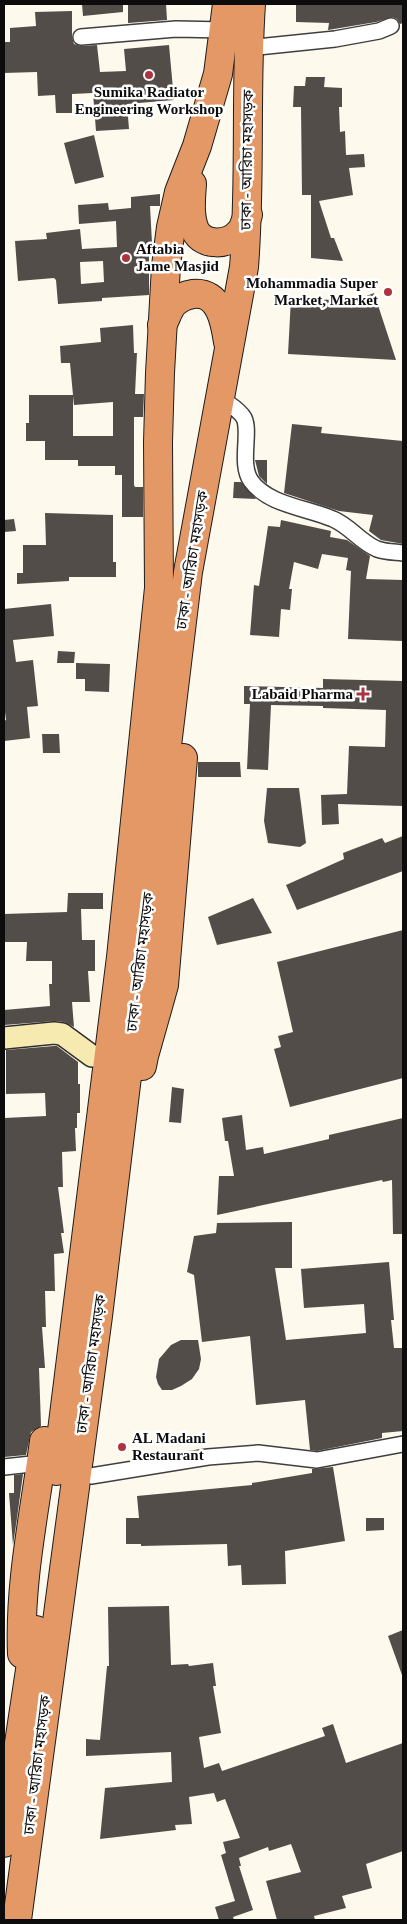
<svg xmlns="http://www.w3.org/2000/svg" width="407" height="1924" viewBox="0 0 407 1924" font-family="'Times New Roman','Noto Sans Bengali',serif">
<rect width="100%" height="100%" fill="#fdf9ed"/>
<g fill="#534d4a" fill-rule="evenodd">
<path d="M82,4h41v8l-40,4z"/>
<path d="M128,4h38l1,16 -39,3z"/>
<path d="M330,4h73v19l-3,1 -3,-5 -5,-2 -16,5 -48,8 1,-7 -33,-1v-17h34z"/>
<path d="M72,11v26l2,7 7,2 16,-1 3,27 26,-1 -2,-22 45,-4 5,55 -47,4 2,25 -33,2 -3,-38 -21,1v19h-16l-1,-18 -17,1 -1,-24 -33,1v-31h6v-14l26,-2 -1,-14z"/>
<path d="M306,77h19l-1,10 18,1v19h-3l1,25 5,-1 1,24 18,-1 1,13 -16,1 4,27 -34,6 12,37h3l9,23 -32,-3v-63h-9l-1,-88h-8l1,-21h11z"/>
<path d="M94,135l10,42 -29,7 -11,-41z"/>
<path d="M160,194v12h-10l2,37h-3v52l-47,3v3l-44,3 -2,-24 -2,-2 -36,3 -3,-40 32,-2 -1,-6 34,-4 2,20 35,-2 -1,-26 -37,3 -1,-19 30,-2 1,7 22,-2v-11zM103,261l1,21 -23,2 -1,-22z"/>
<path d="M374,293l22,67 -108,-6 3,-56 63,3z"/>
<path d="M133,325l1,28h3l-2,41h9l-1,23h-9v68l1,2h8v30h-21v-42h-7v-9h-37v-6h-33v-19h-19v-18h3v-28h44l-3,-32h-9l-1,-17 41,-4 -1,-14zM73,396l1,9 39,-3v34h-40z"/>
<path d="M292,424l30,3 -1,6 82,8v103l-22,-4 -12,-9 4,-16 -34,-4 -55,-18z"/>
<path d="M255,460h12v24l-8,-8z"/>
<path d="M234,482h7l15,17 -23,-1z"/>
<path d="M45,513l68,2v47h3v15h-47v4l-52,3v-11h6v-28h23z"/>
<path d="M14,519l2,12 -12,1v-12z"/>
<path d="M281,520l50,11 -1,6 17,3 23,16 -4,23 37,1v61l-55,-2 3,-68 -5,-1 2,-12 -26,-4 -4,15 -24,-7 -5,27h3l-2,21 -9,-1 -2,28 -29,-2 4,-50 5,1 9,-60 12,1z"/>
<path d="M51,604l3,32 -41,4 3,22 17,-2 5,46 -11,1 3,31 -26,3v-20l2,-1 -2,-16v-95z"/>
<path d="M58,651l17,1 -1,11h-17z"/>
<path d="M76,663l34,1 -1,28 -24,-1v-12h-9z"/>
<path d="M323,679l80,2v125l-65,-2 1,20 -17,1 -1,-30 26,-1 2,-48 36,1 1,-37 -63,-2v-2l-52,-1 -3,65 -21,-1 3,-65h-6v-18l79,2z"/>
<path d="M42,734h17l1,19h-17z"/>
<path d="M198,762h42l1,15h-43z"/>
<path d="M267,788h32l7,55 -6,4 -32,-4 -4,-22z"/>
<path d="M403,836v35l-106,39 -11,-25 58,-26 -1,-6 39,-15 3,5z"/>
<path d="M68,893h35v16h-22l1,31h13v31h-7l2,31h-18l2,25 -10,-5 -9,-1 -51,4v-15l46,-4 -1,-22h3v-23h-26l1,-19h-23v-28l63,-2z"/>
<path d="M253,898l19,35 -55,12 -9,-28z"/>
<path d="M403,930v148l-113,29 -16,-58 7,-2 -3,-11 15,-4 -16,-70z"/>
<path d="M54,1046h3l21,16v22h2v29h-3v15h-2l1,23 -14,1 1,35h-5l6,46h-3l3,20 -10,1 1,37h-10l1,36h-4l3,41h-6l2,58 -10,6 -5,23 -22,2v-339l42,-2 -1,-23 -39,1v-44z"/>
<path d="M172,1087l12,2 -3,34 -12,-1z"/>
<path d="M242,1115l4,35 17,-3 1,7 65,-15v-4l74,-17v116h-10l-1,-54 -9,2 -1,-2 -53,11 -112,24 2,-39h15l-6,-35h-3l-3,-23z"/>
<path d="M292,1222v46h-17l11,72 80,-7 -2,-29 -60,4 -3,-39 88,-7 5,58h-3l3,28h9v83l-21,2v5l-65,13 -7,-1 -5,-50 -49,5 -6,-69 -48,6 -8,-67 -7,-3 7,-36 22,-3 1,-10z"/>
<path d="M181,1340h17l3,19 -2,10 -7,10 -11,7 -9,4h-10l-4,-6 -2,-7 3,-18 12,-14z"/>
<path d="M333,1467l12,74 -60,10 1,33 -44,1 -1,-20 -13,1 -1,-22 -86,2v-2h-15v-26h13l-2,-22 115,-11v-2l60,-10v-4z"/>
<path d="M23,1474l-6,44 -4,27 -4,-52h5v-18z"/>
<path d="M366,1518h18v12l-18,1z"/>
<path d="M169,1606l2,59 17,-1 1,2 24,-3 3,23h-3l8,47 -22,4 5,31 15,-5 3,8 103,-35 -3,-8 11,-4 13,39 57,-20v108l-37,13 6,24 -30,8 4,12 -32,8 1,4h-38l-11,-39 35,-9 -10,-28 -22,7 -1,-4 -29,11 2,8h-2l14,44 -20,7 1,3h-15l-4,-13 20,-6 -14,-46 5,-2 -3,-11 17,-4 -15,-39 -8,3 -3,-9 -25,4 3,27 -17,1 1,5 -76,9 5,-51 67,-6 -1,-30 -85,4v-17l14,1 7,-74h2l-1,-59z"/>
<path d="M403,1630v45h-1l-14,-39z"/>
</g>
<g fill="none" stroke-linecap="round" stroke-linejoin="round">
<g stroke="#3f3f3f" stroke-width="18">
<g id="street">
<path d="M81,37l95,-8 49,1"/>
<path d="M248,48l87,-9 44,-8 12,-5"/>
<path d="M221,398c7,6 18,11 23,20 7,14 -5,46 7,63 17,24 57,27 82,38 17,7 27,23 44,30 8,3 18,3 26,4"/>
<path d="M4,1467l37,-4"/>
<path d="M91,1476l117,-19 50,-4 59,7 86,-16"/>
</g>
</g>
<g stroke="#2e2e2e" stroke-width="24">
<path id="secondary" d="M4,1038l50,-5 8,1 30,22"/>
</g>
<g stroke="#1d1d1d" stroke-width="30">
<g id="highway">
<path d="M192,184c-1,15 -3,32 3,46 8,17 34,15 44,3 5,-4 6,-12 9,-18"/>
<path d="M162,325c4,-6 6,-15 11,-21 6,-6 12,-9 20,-10 27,-3 32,28 35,48"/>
<path d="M142,1066l2,-10 20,-71 19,-227"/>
<path d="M57,1471l64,-514 38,-369 -1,-146 2,-69 6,-107 5,-39 8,-35 18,-46 21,-72 9,-70"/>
<path d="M22,1654c-3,-72 13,-143 22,-213"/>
<path d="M4,1843l32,-213"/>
<path d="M17,1920l81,-604 90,-744 56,-305c7,-88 1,-176 7,-263"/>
</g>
</g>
<use href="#street" stroke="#fff" stroke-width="15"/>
<use href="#secondary" stroke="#f6eab0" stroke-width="21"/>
<use href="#highway" stroke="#e49865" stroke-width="28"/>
</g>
<g fill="#ac3440" stroke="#fff" stroke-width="2">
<circle cx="149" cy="75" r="5"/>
<circle cx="126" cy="258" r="5"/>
<circle cx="388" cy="292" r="5"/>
<path d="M360.5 686.5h5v5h5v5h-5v5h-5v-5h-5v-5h5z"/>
<circle cx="122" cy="1447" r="5"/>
</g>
<g text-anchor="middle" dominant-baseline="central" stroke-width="5" stroke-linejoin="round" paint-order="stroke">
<g font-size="15" font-weight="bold" fill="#0c0c0c" stroke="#fff" text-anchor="start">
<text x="149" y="92" text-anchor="middle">Sumika Radiator<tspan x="149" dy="17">Engineering Workshop</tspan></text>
<text x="136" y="249">Aftabia<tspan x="136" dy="17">Jame Masjid</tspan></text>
<text x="378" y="283" text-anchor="end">Mohammadia Super<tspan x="378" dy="17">Market, Market</tspan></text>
<text x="353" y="694" text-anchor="end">Labaid Pharma</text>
<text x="132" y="1438">AL Madani<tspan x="132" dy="17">Restaurant</tspan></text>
</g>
<g font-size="15" fill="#0c0c0c" stroke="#fff">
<text transform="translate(247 160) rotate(-89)">ঢাকা - আরিচা মহাসড়ক</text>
<text transform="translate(192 560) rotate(-81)">ঢাকা - আরিচা মহাসড়ক</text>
<text transform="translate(140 962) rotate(-83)">ঢাকা - আরিচা মহাসড়ক</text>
<text transform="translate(91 1364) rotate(-82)">ঢাকা - আরিচা মহাসড়ক</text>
<text transform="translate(37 1765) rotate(-83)">ঢাকা - আরিচা মহাসড়ক</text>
</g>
</g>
<rect width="407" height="1924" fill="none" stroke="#0c0c0c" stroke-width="10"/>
</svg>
